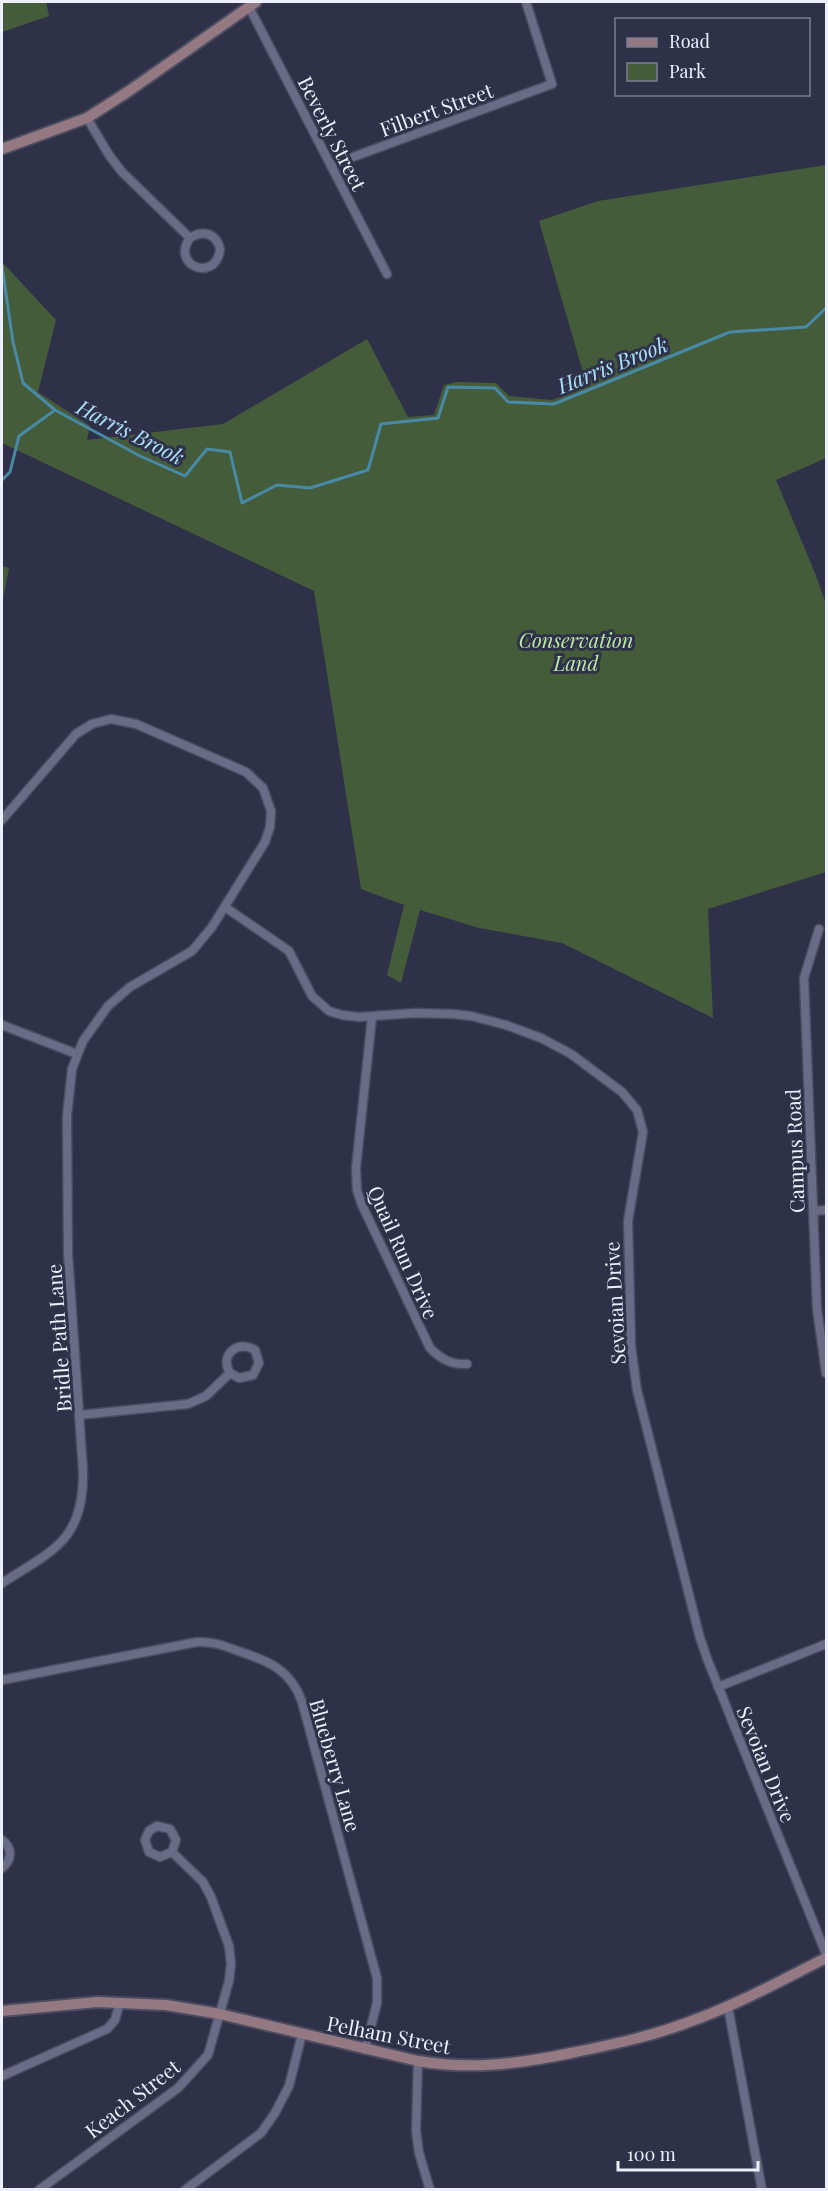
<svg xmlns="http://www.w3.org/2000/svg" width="828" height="2191" viewBox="0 0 828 2191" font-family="'Playfair Display',serif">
<rect width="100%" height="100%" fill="#2f3149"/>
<g fill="#455c3b">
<path d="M2,2h44l3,14 -47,16z"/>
<path d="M826,165v293l-50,22 39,93 11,31v268l-118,37 5,109 -151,-75 -83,-15 -59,-18 -19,73 -14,-8 17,-70 -43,-16 -47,-298 -312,-148v-181l54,58 -18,72 52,34 -3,14 136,-16 144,-85 41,78 26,-2 10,-30 13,-3 39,1 13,13 43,4 35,-14 -48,-165 59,-20z"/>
<path d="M2,566l7,2 -7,36z"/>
</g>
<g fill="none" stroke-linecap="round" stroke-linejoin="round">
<g stroke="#488aa6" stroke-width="3">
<path d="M2,266l11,76 10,41 32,27"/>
<path d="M2,480l8,-8 9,-36 36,-26 85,46 45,20 22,-27 23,3 12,51 35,-18 33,3 58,-18 13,-46 57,-6 10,-31 47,1 13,14 46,2 176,-72 76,-5 20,-19"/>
</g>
<g stroke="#4b4c60" stroke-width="11">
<g id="street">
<path d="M249,7l138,267"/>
<path d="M87,118l22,37 13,17 68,66c-20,27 26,46 30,11 -3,-15 -17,-20 -30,-11"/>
<path d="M331,165l221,-81 -26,-82"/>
<path d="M2,820l74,-86 16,-10 19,-5 25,5 110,48 17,16 8,23 -1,16 -5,15 -53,85 -20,24 -62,36 -22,19 -25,35 -11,28 -5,47 1,138 15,217c1,69 -29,79 -81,112"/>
<path d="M225,907l64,44 23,45 17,15 13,4 17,2 57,-4 37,1 18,2 35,9 35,13 30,16 51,38 15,18 6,22 -15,89 3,125 6,44 63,248 8,23 118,293"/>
<path d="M819,929l-15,49 13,331 9,64"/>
<path d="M372,1017l-16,151 1,22 5,15 68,143c11,11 21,17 37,16"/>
<path d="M2,1025l75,29"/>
<path d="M813,1211l13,-1"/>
<path d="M79,1415l109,-11 18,-8 24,-23c-11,-18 8,-34 25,-23l4,13 -6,12 -14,3 -9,-5"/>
<path d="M2,1680l195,-38c15,-1 28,4 41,9 31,10 53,19 64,51l75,276v25l-12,47"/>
<path d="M718,1687l108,-43"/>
<path d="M2,1840c11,8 10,20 0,28"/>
<path d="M728,2007l34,183"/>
<path d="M418,2061l-2,70 3,22 11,37"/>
<path d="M2,2076l105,-47 8,-9 5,-18"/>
<path d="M39,2190l139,-102 30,-33 21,-74 2,-17 -2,-18 -18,-49 -8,-15 -31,-30 -12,5 -11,-5 -4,-12 4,-9 8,-5 13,3 6,11 -4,12"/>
<path d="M185,2190l76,-57 14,-20 14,-27 13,-52"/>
</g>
</g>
<g stroke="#4b4c60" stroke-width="14">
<g id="secondary">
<path d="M2,149l85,-31 42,-27 127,-89"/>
<path d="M2,2011l95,-9 69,3 54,9 198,47c52,9 101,3 153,-8 39,-8 78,-16 115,-30 49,-17 94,-42 140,-65"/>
</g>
</g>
<use href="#street" stroke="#6a6c87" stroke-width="8"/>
<use href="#secondary" stroke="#957982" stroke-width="10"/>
</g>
<g text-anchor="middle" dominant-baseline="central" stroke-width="6" stroke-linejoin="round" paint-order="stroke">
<g font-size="20" fill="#edeffe" stroke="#2f3149">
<text transform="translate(436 109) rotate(-20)">Filbert Street</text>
<text transform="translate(333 133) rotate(63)">Beverly Street</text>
<text transform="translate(794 1151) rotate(-92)">Campus Road</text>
<text transform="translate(404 1252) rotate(66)">Quail Run Drive</text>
<text transform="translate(614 1303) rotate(-93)">Sevoian Drive</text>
<text transform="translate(58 1338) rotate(-94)">Bridle Path Lane</text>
<text transform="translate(767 1764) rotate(68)">Sevoian Drive</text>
<text transform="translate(336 1765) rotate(74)">Blueberry Lane</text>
<text transform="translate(389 2034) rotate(11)">Pelham Street</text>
<text transform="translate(132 2098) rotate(-38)">Keach Street</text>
</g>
<g font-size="20" font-style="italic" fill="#b9eba2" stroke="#2f3149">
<text x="576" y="639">Conservation<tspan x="576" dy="23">Land</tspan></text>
</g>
<g font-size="21" font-style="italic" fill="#a9e0f9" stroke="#2f3149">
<text transform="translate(612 364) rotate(-22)">Harris Brook</text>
<text transform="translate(131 431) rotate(27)">Harris Brook</text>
</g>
</g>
<rect width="828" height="2191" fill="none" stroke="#edeffe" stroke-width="6"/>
<rect x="615" y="18" width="195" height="78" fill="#2f3149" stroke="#7b7d91" stroke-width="1.5"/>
<rect x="627" y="38" width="30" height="9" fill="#957982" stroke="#7b7d91" stroke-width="1.5"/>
<text x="669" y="48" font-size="18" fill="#edeffe">Road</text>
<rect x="627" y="63" width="30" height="18" fill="#455c3b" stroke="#7b7d91" stroke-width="1.5"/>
<text x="669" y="78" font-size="18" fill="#edeffe">Park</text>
<path d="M618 2161v9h140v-9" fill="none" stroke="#edeffe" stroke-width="3"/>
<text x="627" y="2161" font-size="18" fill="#edeffe" stroke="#2f3149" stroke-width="4.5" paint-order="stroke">100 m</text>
</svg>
